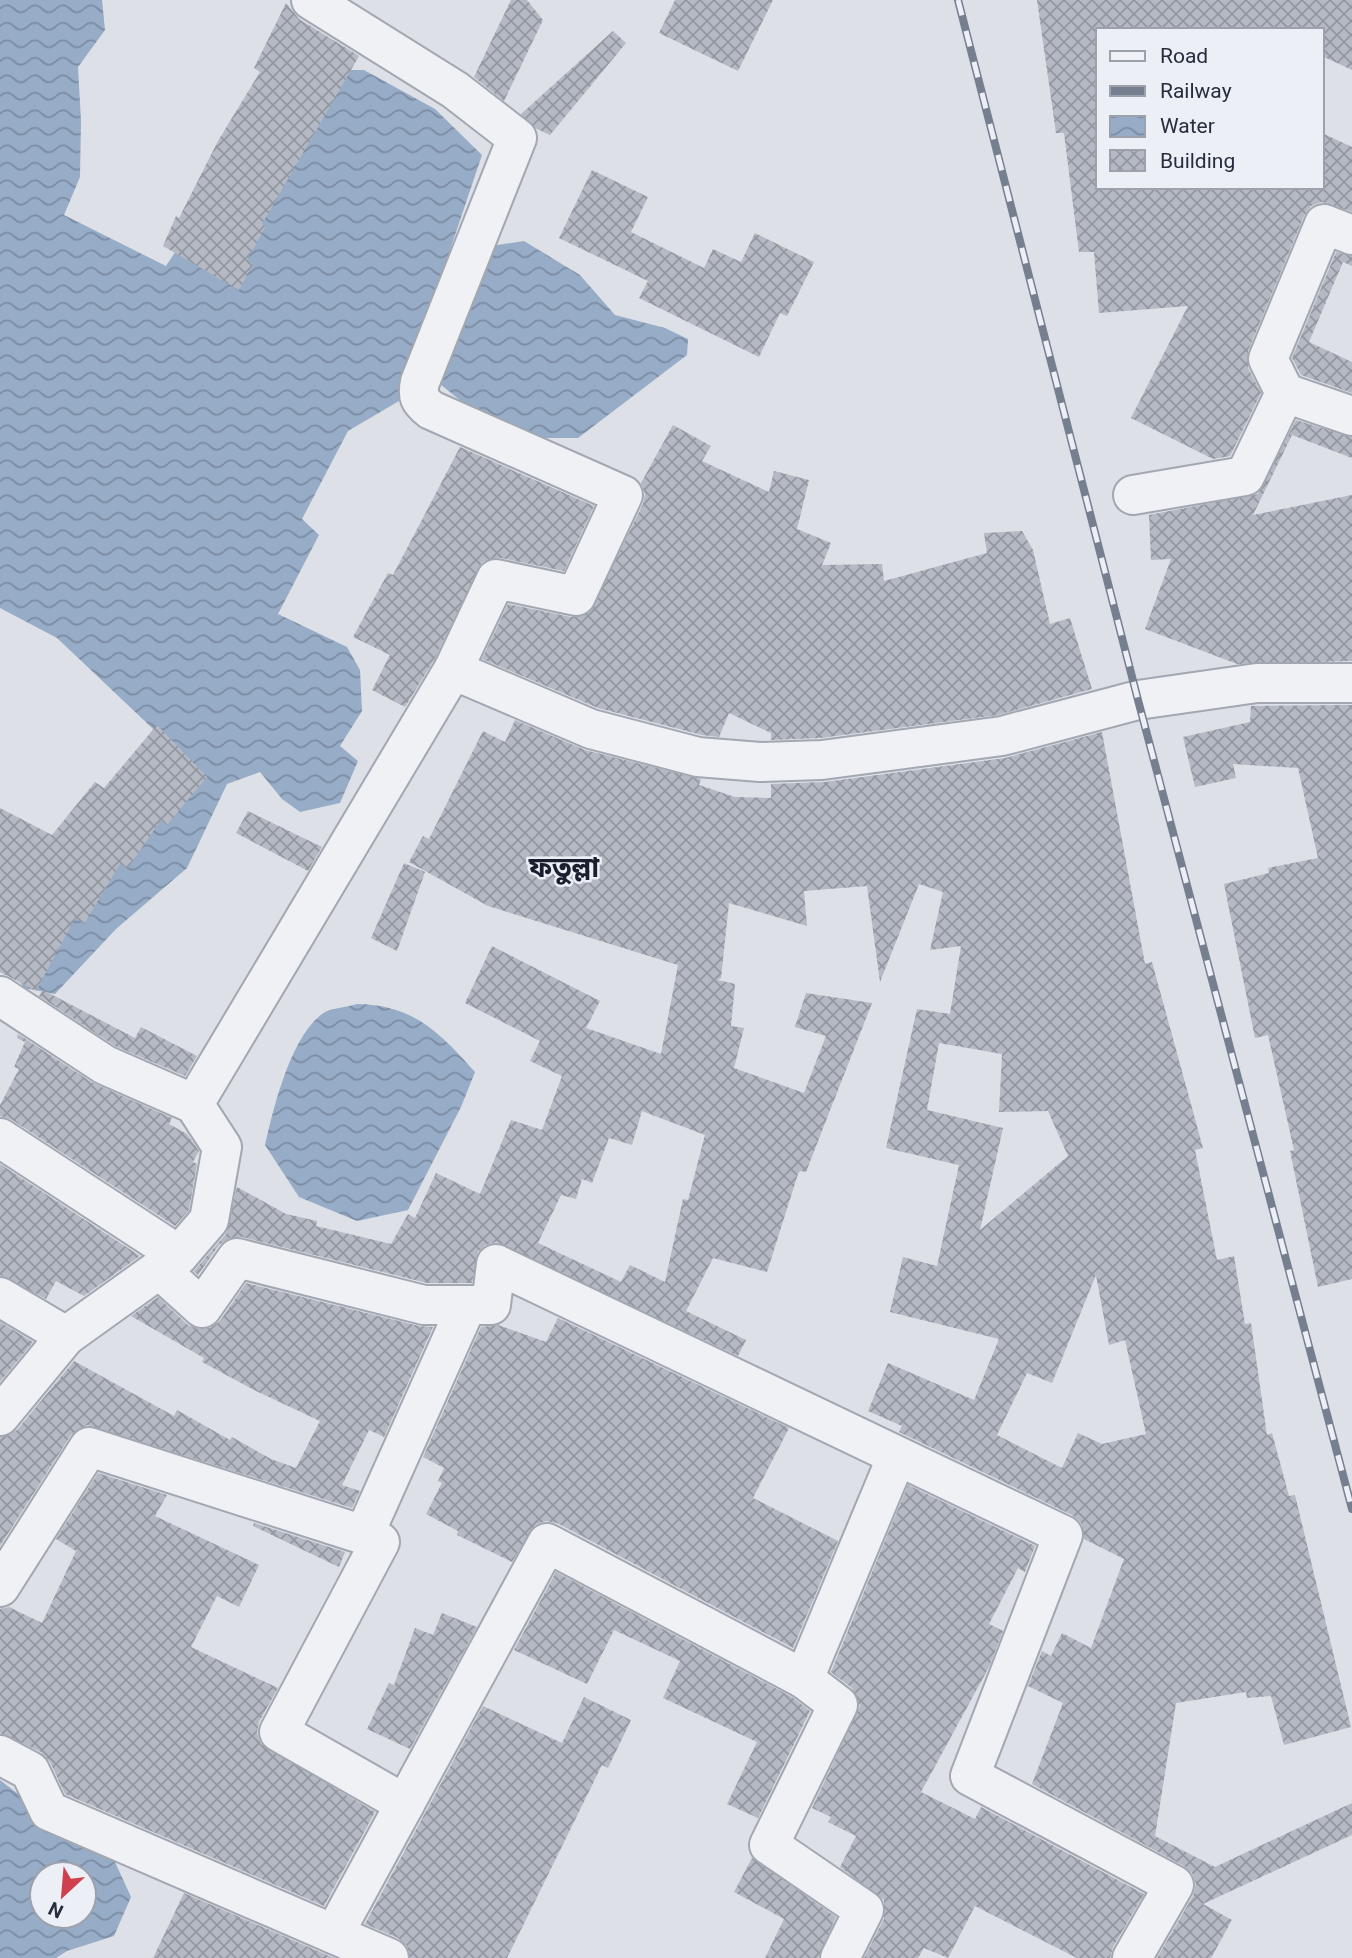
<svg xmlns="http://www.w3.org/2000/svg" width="1352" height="1958" viewBox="0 0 1352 1958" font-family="Roboto,'Noto Sans Bengali',sans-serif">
<defs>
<pattern id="water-waves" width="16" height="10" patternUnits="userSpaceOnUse" patternTransform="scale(1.75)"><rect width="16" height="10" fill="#97acc7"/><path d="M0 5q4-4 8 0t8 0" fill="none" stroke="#7b8ca3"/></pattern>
<pattern id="building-cross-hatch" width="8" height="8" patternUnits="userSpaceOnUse" patternTransform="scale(1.75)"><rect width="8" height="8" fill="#b4b9c3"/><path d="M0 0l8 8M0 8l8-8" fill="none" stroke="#9297a0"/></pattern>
</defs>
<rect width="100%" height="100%" fill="#dde0e7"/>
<g fill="url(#water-waves)" fill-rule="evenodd">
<path d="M0,0h102l3,30 -27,37 3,54 -1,56 -16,38 102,51 129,-196h69l71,39 47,46 -83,246 -51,30 -46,88 17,16 -41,79 69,33 13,23 2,41 -22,35 18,15 -18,42 -40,9 -18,-13 -22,-27 -33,12 -40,84 -71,61 -61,65 -31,-6 -14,-21 159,-223 -112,-106 -57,-30z"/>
<path d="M524,241l56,34 35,40 50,13 23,11 -1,16 -109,83h-46l-59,-27 -33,-27 51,-138z"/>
<path d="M357,1004c57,1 82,28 118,68l-14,35 -53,103 -51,11 -58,-24 -34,-52c8,-35 26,-112 60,-133 8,-4 23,-5 32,-8z"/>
<path d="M0,1780l22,17 88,54 21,46 -17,39 -47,15 -11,7h-56zM42,1874h42v42h-42z"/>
</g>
<g fill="url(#building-cross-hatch)" fill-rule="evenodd">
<path d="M511,0h16l16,20 -39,81 -30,-24z"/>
<path d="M675,0h98l-35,71 -79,-38z"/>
<path d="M1037,0h315v70l-30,-14v-26h-224v157h224v-54l30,14v65l-30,-10 -11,4 -7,10 -56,135v17l13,25 -31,63 -17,3 -82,-41 57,-112 -89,7 -5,-61h-15l-15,-119h-8z"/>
<path d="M286,3l13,16 60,37 -97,168 4,2 -19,34 6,4 -14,26 -76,-44 13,-30 3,2 39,-77 42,-69 -6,-4z"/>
<path d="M613,31l13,12 -76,92 -15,-7 -14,-14z"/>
<path d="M592,170l56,27 -17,35 73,36 9,-19 28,13 14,-29 59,29 -27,54 -7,-3 -21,44 -120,-59 9,-17 -89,-43z"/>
<path d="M1336,252l16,4v10l-9,-4 -34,80 43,20v31l-51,-18 -9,-17z"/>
<path d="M1296,420l56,17v21l-60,-23 -39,80 99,-20v166l-115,3 -92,-35 26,-70 -20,1 -2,-45 109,-21z"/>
<path d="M673,425l38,21 -9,15 67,31 5,-21 35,9 -12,49 34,14 -9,22 60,-1 2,17 103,-28 -3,-20 38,-2 11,19 17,74 20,-6 22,71 -94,26 -178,23 -49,2v-7l-42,-20 -10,24 -17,-2 -104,-27 -116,-49 26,-55 63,13 19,-5 53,-108 2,-10 -4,-11z"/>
<path d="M460,447l134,59 -30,65 -63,-13 -19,4 -48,98 -29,47 -33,-17 18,-35 -37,-18 35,-64 5,2z"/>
<path d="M1352,705v574l-34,8 -28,-136 4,-1 -26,-115 -13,3 -31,-154 45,-11 -1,-5 50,-10 -20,-90 -65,-4 3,14 -41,9 -12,-50 67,-15 1,-16z"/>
<path d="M515,720l70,30 116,29 -2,6 36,12 36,1v-14l54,-2 180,-24 97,-26 43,232 7,-2 51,186 -8,2 22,110 17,-4 11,68 6,-1 16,112 5,-2 17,63 6,-1 56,232 -67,18 -13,-49 -24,2 -1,-6 -70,11 -21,133 60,31 137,-64v32l-149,69 29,16 -21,38h-54l36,-62 3,-12 -4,-11 -8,-7 -152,-82 31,-81 -35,-17 14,-35 9,5 11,-23 29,15 33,-89 -40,-20 -3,-16 -9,-8 -173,-83 3,-6 -34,-15 20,-48 86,37 25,-61 -109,-27 13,-55 34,9 22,-101 -73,-17 31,-139 33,5 11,-68 -31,4 13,-58 -24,-8 -39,98 -13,-96 -63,5 3,35 -78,-23 -8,75 -3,2 17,4 -4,42 13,2 -10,40 70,25 22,-57 -31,-9 11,-34 66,10 -66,169 -6,-1 -2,3 -31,98 -54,-14 -27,53 60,29 -8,16 -242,-114 -10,3 -8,7 -6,31h-45l-185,-46 -13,1 -10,7 -21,30 -4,-4 32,-37 11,-47 49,27 31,7 -1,5 75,18 17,-30 7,4 21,-45 44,21 31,-74 31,10 20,-54 -32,-15 10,-20 -75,-38 27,-57 108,55 -14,27 75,26 17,-89 -190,-59 -79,-44 14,-26 6,3 54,-108 22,11zM939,1043l63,11 -3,58 49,-1 20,45 -88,74 23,-102 -76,-18zM642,1111l63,24 -17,65 -5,-1 -18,83 -35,-17 -9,17 -83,-39 23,-48 15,4 6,-20 10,4 17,-45 23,7zM1096,1275l13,70 16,-5 21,94 -44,10 -24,-11 -16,35 -65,-33 30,-62 25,10z"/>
<path d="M157,725l50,52 -40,48 -6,-5 -33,48 -8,-4 -36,60 -9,-6 -39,73 -36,-19v-164l52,27 43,-53 9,6z"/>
<path d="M248,811l74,36 -14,24 -72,-38z"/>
<path d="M404,863l21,9 -28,79 -26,-13z"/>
<path d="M43,990l92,48 6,-11 56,29 -12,20 -70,-30 -76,-50z"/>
<path d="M18,1034l75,49 79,35 -3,6 18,10 12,17 -6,11 4,2 -8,46 -14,16 -163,-106 -12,-4v-11l19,-36 -5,-2 11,-25 -8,-4z"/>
<path d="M0,1164l140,92 -56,40 -28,-15 -10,18 -46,-24z"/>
<path d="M246,1283l173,43 14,1 -49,110 -15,-7 -27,55 18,6 -8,17 -265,-83 -16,10 -71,111v-109l17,-7 57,-69 100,55 3,-6 53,30 2,-3 39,22 25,9 24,-47 -64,-30 -54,-29 2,-4 -73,-42 27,-19 30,28 10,4 12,-1 10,-7z"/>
<path d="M558,1318l231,110 -36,70 85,43 -45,107 -236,-125 -11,-2 -11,4 -23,37 -55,-27 1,-4 -32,-17 16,-31 -4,-2 6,-13 -21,-11 58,-130 17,-2 48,17z"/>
<path d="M0,1322l33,20 -33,40z"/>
<path d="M98,1473l69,22 -12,21 104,49 -20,42 -22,-11 -26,51 87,41 -19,34 -2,11 4,11 114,68 -51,94 -259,-112 -15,-32 -9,-10 -41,-19v-124l9,-2 33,16 34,-72 -20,-12z"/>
<path d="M908,1485l127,61 -10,26 -7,-4 -29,56 14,7 -14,36 -68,125 54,27 6,-12 163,87 -31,53 -3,11h-33l-102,-52 -27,52 -24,-10 -6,10h-54l20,-39v-19l-44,-33 16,-31 -28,-14 3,-5 -19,-9 48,-102 -8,-18 -21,-16z"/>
<path d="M254,1523l91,29 -6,15 -86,-41z"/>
<path d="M556,1572l236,125 18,14 -52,107 -31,-14 30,-62 -94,-44 17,-37 -66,-31 -27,54 -73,-34z"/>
<path d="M442,1613l35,14 -67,122 -43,-20 22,-46 5,2 21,-57 18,7z"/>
<path d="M584,1697l47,23 -23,48 -6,-3 -95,193h-97l-3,-12 -9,-8 -33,-14 118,-218 79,37z"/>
<path d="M752,1858l84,59 -18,41h-53l19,-39 -50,-27z"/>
<path d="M184,1893l150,65h-181z"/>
</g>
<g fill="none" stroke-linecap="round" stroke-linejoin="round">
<g stroke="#a2a7b1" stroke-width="42">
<g id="street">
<path d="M311,0l144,90 62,48 -97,244c-3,14 -1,19 11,28l192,85 -47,101 -80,-17 -43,91"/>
<path d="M1285,393l67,23"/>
<path d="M1133,495l112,-19 40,-83 -17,-34 56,-135 28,11"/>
<path d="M0,996l105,69 89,39"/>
<path d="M0,1138l179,117"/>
<path d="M161,1271l41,37 35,-50 187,47h67l5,-41 567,271 -93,241 204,109 -42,73"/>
<path d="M0,1297l66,39"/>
<path d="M0,1416l66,-80 113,-81 30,-35 13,-73 -28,-43 259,-434 138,59 107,28 62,5 62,-2 180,-24 136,-36 119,-17h95"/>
<path d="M0,1587l89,-140 275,88"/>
<path d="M804,1679l93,-223"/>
<path d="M0,1755l30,16 19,40 340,147"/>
<path d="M405,1804l-126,-72 101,-190 -16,-7 103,-230"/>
<path d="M334,1934l213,-391 257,136 34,26 -69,140 95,65 -24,48"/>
</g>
</g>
<use href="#street" stroke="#eff1f5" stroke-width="38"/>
<g stroke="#767f90" stroke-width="8">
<path id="rail" d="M958,0l180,700 214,809"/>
</g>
<use href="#rail" stroke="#eceff5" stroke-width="5" stroke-dasharray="16" stroke-linecap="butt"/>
</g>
<g text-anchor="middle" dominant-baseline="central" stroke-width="5" stroke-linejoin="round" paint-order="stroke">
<g font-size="28" font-weight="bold" fill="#191f2e" stroke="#eceff5">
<text x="564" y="867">ফতুল্লা</text>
</g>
</g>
<rect x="1096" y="28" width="228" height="161" fill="#eceff5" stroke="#9da1ab" stroke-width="2"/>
<rect x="1110" y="51" width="35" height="10" fill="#eff1f5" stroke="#9da1ab" stroke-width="2"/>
<text x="1160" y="63" font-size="21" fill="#262d3d">Road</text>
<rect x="1110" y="86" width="35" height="10" fill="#767f90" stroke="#9da1ab" stroke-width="2"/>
<text x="1160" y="98" font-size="21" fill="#262d3d">Railway</text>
<rect x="1110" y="116" width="35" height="21" fill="url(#water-waves)" stroke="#9da1ab" stroke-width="2"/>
<text x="1160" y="133" font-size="21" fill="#262d3d">Water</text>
<rect x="1110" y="150" width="35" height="21" fill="url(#building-cross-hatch)" stroke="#9da1ab" stroke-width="2"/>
<text x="1160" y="168" font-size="21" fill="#262d3d">Building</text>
<g transform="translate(63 1895) rotate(206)"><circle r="33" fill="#eceff5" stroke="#9da1ab" stroke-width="2"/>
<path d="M0-5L12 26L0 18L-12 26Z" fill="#ce404d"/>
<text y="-10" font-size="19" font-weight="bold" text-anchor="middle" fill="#262d3d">N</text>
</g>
</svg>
